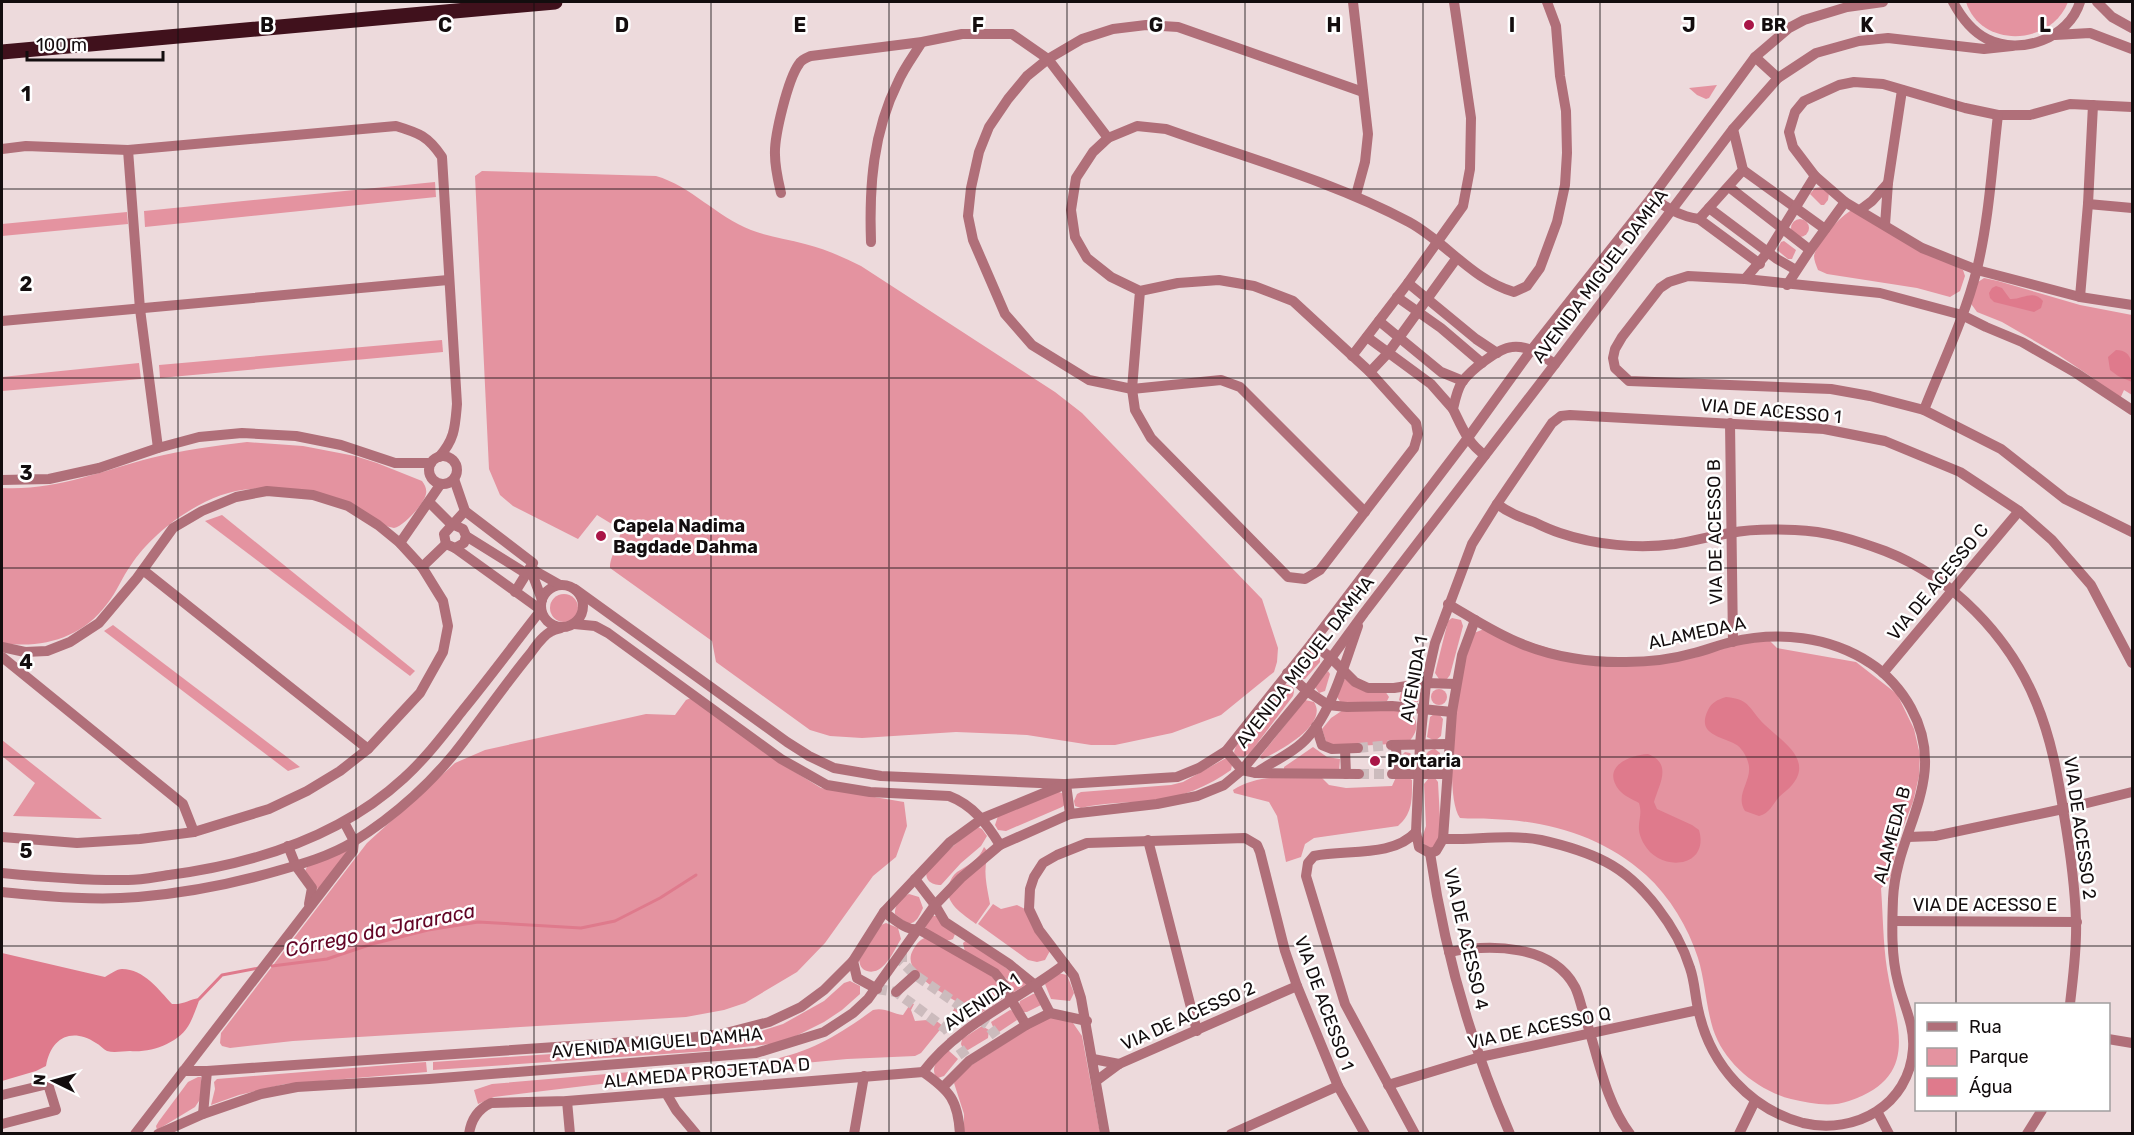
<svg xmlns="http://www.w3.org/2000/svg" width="2134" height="1135" viewBox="0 0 2134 1135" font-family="Rubik,sans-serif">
<rect width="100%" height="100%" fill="#eddadc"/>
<g fill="#e493a0">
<path d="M1966,2h102c-17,44 -87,47 -102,0z"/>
<path d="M1717,85l-8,13 -3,1 -9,-4 -8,-7z"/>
<path d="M482,171l174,5c35,10 61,41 95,54 18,7 36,9 54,14 20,5 38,13 56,22l194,126 27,21 180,186 16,49 -1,14 -3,10 -53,43 -49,18 -57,12h-24l-64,-10 -71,-3 -94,6 -32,-2 -20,-6 -94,-68 -4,-21 -102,-73c0,-15 11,-21 10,-39l-23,-14 -19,24 -65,-33 -13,-11 -11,-26 -14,-293z"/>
<path d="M435,182l1,15 -291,30 -1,-16z"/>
<path d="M1821,187l8,6 -1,7 -4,5h-3l-11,-11 5,-6z"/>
<path d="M1852,210l111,60 2,6 -5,15 -10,6 -33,-9 -90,-14 -9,-4c-2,-5 -4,-10 -4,-14 2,-13 27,-41 38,-46z"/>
<path d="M127,212l1,12 -126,12v-12z"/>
<circle cx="1800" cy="228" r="9"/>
<path d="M1784,241l12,9 -4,9h-4l-11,-9 4,-8z"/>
<path d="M1984,278l14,3 82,24 52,10v80l-8,-5 -5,11 -26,-23 -36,-24 -55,-32 -25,-10 -8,-11 6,-17z"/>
<path d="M442,340l1,12 -283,26 -1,-13z"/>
<path d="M139,363l2,16 -139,12v-14z"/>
<path d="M247,442l56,4 52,10 22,7 45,18c3,4 5,8 4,13 -2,10 -22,32 -32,34 -21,-4 -37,-22 -57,-30 -9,-3 -22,-3 -31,-4 -18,-1 -37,-6 -55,-5 -44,2 -97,41 -120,76 -9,12 -14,27 -24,39 -25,34 -65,45 -105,39v-155c52,3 99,-17 149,-30 31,-8 64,-12 96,-16z"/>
<path d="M222,515l193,156 -5,5 -205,-155z"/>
<circle cx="564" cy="608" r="14"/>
<path d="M1452,618l9,2 2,6 -13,49 -3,4h-8l-4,-6 13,-52z"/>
<path d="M113,625l187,142 -12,4 -184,-140z"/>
<path d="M1484,629l118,35 167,-24 8,8 79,14 41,32 17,35 6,26 -1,21 -6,26 -15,38 -7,35 -5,9 -5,4c2,27 2,54 6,81 9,57 35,107 -38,132 -19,7 -39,2 -58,-2 -34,-9 -67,-36 -78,-70 -7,-23 -8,-48 -15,-71 -10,-31 -28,-61 -52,-83 -44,-39 -97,-54 -154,-56 -11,-1 -21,0 -32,-1 -16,-22 -4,-116 1,-144 2,-14 9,-28 13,-41z"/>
<path d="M1310,652l5,1 5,3v6l-15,17h-4l-6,-5v-4z"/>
<path d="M1328,671l2,3 -5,17 -6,2 -4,-6z"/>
<path d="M1346,679l39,12 4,6 -2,4 -46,2 -4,-6 6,-17z"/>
<path d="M1285,684l8,3 1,5 -1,4 -43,57 -6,4 -8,-1 -2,-4 2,-6z"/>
<circle cx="1439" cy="697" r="8"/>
<path d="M1401,692h15l4,3 -2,7 -16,1 -3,-3z"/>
<path d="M693,697l76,59 52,32 83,14 3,24 -11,31 -23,19 -48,67 -28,29 -52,31 -21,7 -38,7 -393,24 -63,7 -8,-2 -2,-3 1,-10 146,-190 88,-80 30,-13 161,-36 29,1 11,-15z"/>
<path d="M1305,700l9,2c15,23 -36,50 -52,57l-2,-2 2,-3z"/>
<path d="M1401,707c17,9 21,20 7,36l-68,4 -13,-3 -5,-15 9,-11 12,-8z"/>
<path d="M1434,714h5l4,5 -2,17 -6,5 -8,-4 3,-20z"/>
<path d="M2,740l100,79 -89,-3 22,-33 -33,-27z"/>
<path d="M1313,747l14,10 13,2 -1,12 -55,-1v-3z"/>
<path d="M1435,749l5,4v12l-4,5 -8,-1c-5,-8 -4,-19 7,-20z"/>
<path d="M1405,752l5,1 4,5 -3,8 -5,1 -4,-2v-10z"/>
<path d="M1226,758l6,7 -1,5c-22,16 -51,28 -79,31 -23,2 -47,1 -71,7l-6,-2 -1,-5 3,-7 4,-2 90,-7 12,-3z"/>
<path d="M1397,775l9,1 6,4c0,19 1,33 -14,46l-84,12 -9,6 -4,13 -15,5 -9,-46 -8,-14 -35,-9 -1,-3c26,-17 58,-12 88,-13l8,8 17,3 46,-2z"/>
<path d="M1429,778h6l3,4 3,56 -9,13 -11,-10 5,-15 -2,-42z"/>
<path d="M1057,791l7,3 2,10 -4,3 -56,24 -8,-1 -3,-5 3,-9z"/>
<path d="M978,827l4,2 5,7 -6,10 -20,17 -20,22c-10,0 -17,-5 -14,-16l47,-41z"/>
<path d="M984,847l5,6c-7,16 -2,33 1,51l-14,20c-13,-10 -33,-21 -27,-40 2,-5 4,-9 8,-12 11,-7 22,-12 27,-25z"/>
<path d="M346,848l3,5 -28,35 -5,1 -11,-18 2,-4z"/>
<path d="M909,894l10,3 4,11c-4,8 -6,15 -15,16l-13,-10c-1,-9 7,-17 14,-20z"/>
<path d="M993,904l8,5 16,-4 10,5 24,39 -6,11 -8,2 -9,-2 -50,-36z"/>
<path d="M932,916h5l18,18 -2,5c-9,4 -18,-3 -26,-7l-2,-6z"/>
<path d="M886,923l12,5 3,11c-7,11 -17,37 -34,32 -6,-2 -7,-6 -8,-11l22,-35z"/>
<path d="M926,937l62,34 15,21 -1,7 -21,14 -2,1 -10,-4 -1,5 -12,7 -3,-1 -1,-8 5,-11c-15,-10 -57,-30 -44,-52 4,-7 7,-10 13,-13z"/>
<path d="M968,939l59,45 -13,8 -1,-1 -6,-12 -42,-27 -2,-9z"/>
<path d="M1058,973l9,2 7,18 -4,8 -19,-2 -6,-15z"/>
<path d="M850,981l10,5v8l-18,16 -18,12 -30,15 -23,7 -63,7 -275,19v-8l177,-12 127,-11 46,-15 41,-23 20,-18z"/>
<path d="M1033,994h2l6,11 -14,7h-3l-5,-7 1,-4z"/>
<path d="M911,1003l3,1 -3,6 4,11 12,-1 3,-4 13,10 -22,27 -6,3 -68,3 -180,17 -173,21 -16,7 -4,-14 18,-6 279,-24c41,-9 68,-25 102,-50 12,-3 19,4 30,5z"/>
<path d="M1010,1010l5,1 2,9 -21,14 -5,-12z"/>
<path d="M1048,1016l25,7 9,13 18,97h-136v-19l-10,-31 5,-10z"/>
<path d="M982,1026l7,4 -1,8 -20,12 -5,-1 -2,-5 1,-5z"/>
<path d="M948,1050l10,9 -14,17 -6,2 -3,-3c-4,-11 6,-18 13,-25z"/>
<path d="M426,1062l1,10 -142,12 -46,11 -28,10 4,-16 -1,-7 3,-3z"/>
<path d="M198,1077h3v21l-6,9 -38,23 -1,-4 3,-5 29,-39z"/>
</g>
<g fill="#df7a8c">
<path d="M1996,286l6,2 8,11c12,1 23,-10 33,2l-2,7 -7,4 -40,-10 -4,-4 -1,-5 3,-5z"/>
<path d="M2116,350c18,0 17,18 16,32l-14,-6 -8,-6 -2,-13z"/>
<path d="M1726,697c25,2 23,13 39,28 15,15 49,34 27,60 -3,4 -9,8 -13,12 -7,8 -9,16 -20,19l-14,-5c-11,-17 9,-31 3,-49 -2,-7 -7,-15 -13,-18 -14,-8 -39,-9 -27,-34 4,-8 9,-10 18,-13z"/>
<path d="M1648,754c25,10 11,30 6,48l3,7 35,16 7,5c11,38 -39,43 -55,14 -11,-19 0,-25 -5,-41 -7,-4 -15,-7 -20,-13 -18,-23 10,-35 29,-36z"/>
<path d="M2,953l103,24c5,-3 12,-8 17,-8 22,0 37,21 50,35 11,1 18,-5 28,-6 -3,8 -6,17 -10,25 -10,20 -39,30 -60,28 -7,0 -16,2 -23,0 -4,-2 -7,-6 -11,-8 -25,-16 -45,-5 -50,23l-10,5 -34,10z"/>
</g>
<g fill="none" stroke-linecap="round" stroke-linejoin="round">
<g stroke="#df7a8c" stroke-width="3">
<path d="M272,966l55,-7 45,-15 56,-14 50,-8 103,6 34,-7 45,-23 36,-23"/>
<path d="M199,999l23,-24 37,-7"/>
</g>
<g stroke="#ccbbbd" stroke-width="10" stroke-dasharray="10 5" stroke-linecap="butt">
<path d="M1358,748l33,-3"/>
<path d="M1359,774h33"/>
<path d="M902,953v9l13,13 73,50 12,16"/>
<path d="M877,989l19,3 50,37 23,32"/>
</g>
<g stroke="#b06f79" stroke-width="10">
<path d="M1353,2l15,132 -3,28 -9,33"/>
<path d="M1953,2c8,15 18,29 34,37 34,17 82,-1 93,-37"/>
<path d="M2097,2l15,15 20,11"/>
<path d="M2055,35l35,-2 42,16"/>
<path d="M1755,57l23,21"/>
<path d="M1363,92l-185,-65 -32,-2 -33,4 -31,10 -34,20 -21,17 -19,23 -19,28 -10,25 -8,36 -3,28 5,24 32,74 27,31 57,35 43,9 89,-9 19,7 125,125"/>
<path d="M2132,107l-62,-3 -40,11h-32l-33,-7 -82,-24 -29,-2 -15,3 -35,16 -9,11 -6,20 4,15 22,29 30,26 77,46 55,22 103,27 52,8"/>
<path d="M2,149l24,-3 102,4 268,-24c23,7 32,10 46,31l15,247c-2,23 -2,35 -18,53"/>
<path d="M128,150l12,159 18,139"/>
<path d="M1743,170l82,59"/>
<path d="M1729,187l81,63"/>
<path d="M781,193c-3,-13 -6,-25 -6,-38 -1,-19 13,-76 24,-91 3,-5 7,-6 12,-8l111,-14 40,-8h50l36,25 60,79"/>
<path d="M1652,197c16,12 28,19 47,22l44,-49 -10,-41"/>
<path d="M2088,204l44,4"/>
<path d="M1709,208l68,51 19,11"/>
<path d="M1860,210l12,-9 16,-18"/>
<path d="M1699,219l61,45"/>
<path d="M1885,225l3,-42 14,-93"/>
<path d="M871,242c-2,-56 2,-110 27,-160 6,-14 16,-27 24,-40"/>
<path d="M1745,279l23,-27 47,-76"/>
<path d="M1408,283l68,56 21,14"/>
<path d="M1787,285l23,-35 35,-48"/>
<path d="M1140,291l-8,98 3,21 16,28 137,139 17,2 15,-9 94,-122 4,-14 -2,-11 -46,-51 -77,-71 -39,-15 -35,-6 -41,3 -38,8 -29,-14 -24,-19 -12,-21 -4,-27 5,-32 17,-26 15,-14 29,-12 29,3c81,29 166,52 243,93 37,20 63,58 105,70l13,-6 13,-18 17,-46 8,-37 2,-32 -1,-42 -6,-35 -4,-50 -9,-24"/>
<path d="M1397,297l44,31 41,35"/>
<path d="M2080,297l8,-93 5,-99"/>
<path d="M2,321l446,-41"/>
<path d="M1379,321l62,51 22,9"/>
<path d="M1367,337l64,47 22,25"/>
<path d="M1352,356l56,-73 55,-77 7,-37 1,-51 -17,-116"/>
<path d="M1370,372l18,-19 68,-94"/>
<path d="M1924,410c18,-46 41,-93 53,-141 12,-50 15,-103 21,-154"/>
<path d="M2132,410l-56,-37 -54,-31 -36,-15 -24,-12 -82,-22 -135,-14 -57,-3 -19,6 -9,6 -38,49 -7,12 -2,9 2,10 14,13 202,8 39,7 54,14 77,39 64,50 67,33"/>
<path d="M1730,423l3,219"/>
<path d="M1485,455c-17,-11 -23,-28 -32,-46 2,-9 4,-19 9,-27 8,-11 36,-34 50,-35 17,-2 30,9 43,17"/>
<circle cx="443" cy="470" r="14"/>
<path d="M454,479l11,32 68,52 -18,29"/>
<path d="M2,480l47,-1 50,-11 59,-20 41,-11 43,-4 54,3 45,9 54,18h36"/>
<path d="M429,502l23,23"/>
<path d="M1497,504c12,9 23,13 37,18 8,4 17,8 26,11 35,12 78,16 115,11 18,-3 36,-8 55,-11 20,-4 44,-4 65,-3 32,1 60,10 90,21 67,26 124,85 151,151 15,36 22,74 28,113 6,35 11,70 12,106 1,28 -3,56 -6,83"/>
<path d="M454,525l9,4 3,7 -2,7 -9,5 -9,-4 -2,-10 21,-23"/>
<path d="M466,536l61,38"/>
<path d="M400,543l40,-58"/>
<path d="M422,567l24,-23"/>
<path d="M143,570l225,179"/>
<circle cx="562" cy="606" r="21"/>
<path d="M575,589l212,153 22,14 25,12 47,8 182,8"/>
<path d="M542,600l-12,-32 30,17"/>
<path d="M574,624l21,2 13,7 173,126 46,26 43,7 79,4c24,9 38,28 51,49"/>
<path d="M1312,643l19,15 24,24 13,6h26l32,-5 30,1"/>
<path d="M2,647l23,5 22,-1 23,-9 29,-19 38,-45 36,-50 29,-17 34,-14 31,-6 46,4 35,11 30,19 22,18 22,24 21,34 5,25 -5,26 -23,41 -52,56 -28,22 -33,20 -38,18 -75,23 -54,7 -63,4 -75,-6"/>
<path d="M2,657l181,147 11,28"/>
<path d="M1287,673l20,18 21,14 19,2 45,-1 60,6"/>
<path d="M1883,673l136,-162"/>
<path d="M1316,726l6,19 10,4 26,-1"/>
<path d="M1391,745l57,-1"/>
<path d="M1396,745l1,28"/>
<path d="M1345,749l1,25"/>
<path d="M1226,751l16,19 14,3 103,1"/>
<path d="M1256,773c14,-10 33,-18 46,-30 29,-26 43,-81 56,-117"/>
<path d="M1392,774h54"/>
<path d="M1066,784l4,30"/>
<path d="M1416,832l4,-88 6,-61 9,-40 37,-99 25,-40 55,-81 9,-7 9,-1 254,14 61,12 75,31 59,39 33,29 39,45 41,78"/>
<path d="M1908,837l27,-1 128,-27 69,-17"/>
<path d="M1443,839l9,-127 10,-57 13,-35"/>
<path d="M1148,840l49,191"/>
<path d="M288,846l8,20 16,22 -3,16"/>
<path d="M1430,853c14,96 41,192 80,281"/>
<path d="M2,873c41,4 84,8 126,7 14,0 27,-3 41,-5 84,-11 171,-38 235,-97 22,-20 40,-44 59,-68 27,-33 52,-67 78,-100l-86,-62"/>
<path d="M915,879l20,26 10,17 64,42 27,22 14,27"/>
<path d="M2,892c44,4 91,9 136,5 47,-4 94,-13 139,-26 25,-7 53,-15 76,-29 42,-26 82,-62 111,-101 22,-29 43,-59 66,-87 6,-8 13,-19 22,-23 3,-2 6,-2 9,-3"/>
<path d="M884,912c10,7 22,19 34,17l77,44 11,14 6,14 14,24"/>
<path d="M1893,921l184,1"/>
<path d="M1449,952c41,-8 103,-8 126,35 3,6 5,14 7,21 15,41 21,90 48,126"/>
<path d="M853,961l4,17 20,11"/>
<path d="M896,992l19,-17"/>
<path d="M2108,1039l24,4"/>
<path d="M1093,1059l26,5"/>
<path d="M183,1071h24l480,-33 35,-4 47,-12 32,-15 23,-17 29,-29 31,-49 66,-70 33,-24 83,-34 111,-7 22,-9 27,-17 86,-108 155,-204 65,-90 120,-152 103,-140 34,-29 15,-8 43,-13 36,-5"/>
<path d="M923,1072c36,-48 95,-72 142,-108"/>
<path d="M1096,1081l23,-17 178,-78"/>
<path d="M1388,1085l92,-28 218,-47"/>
<path d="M944,1086l25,-25 57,-36 24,-12 37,8"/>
<path d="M666,1093l10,17 20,24"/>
<path d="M2,1095l46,-11 8,26 -54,14"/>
<path d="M567,1101l3,33"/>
<path d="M1878,1113l11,21"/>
<path d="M203,1114l4,-43"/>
<path d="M135,1134l218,-283 1,-10 -10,-19"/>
<path d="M158,1134l45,-20 58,-20 36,-7 132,-8 327,-26 68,-21 29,-19 15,-14 67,-94 26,-27 39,-33 70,-31 87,-10 40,-8 27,-11 18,-15 65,-79 57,-78 191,-249 178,-235 45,-51 38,-25 43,-12 29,-3 96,11 28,-3"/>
<path d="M469,1134c2,-14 9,-25 22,-31l76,-2 356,-29c27,19 35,28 37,62"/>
<path d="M854,1134l10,-58"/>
<path d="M1105,1134l-24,-136 -7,-22 -35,-46 -10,-21 1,-20 4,-12 9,-14 14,-8 30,-12 158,-5 12,7 3,7 25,99 12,35 41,100 27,48"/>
<path d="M1231,1134l107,-48"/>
<path d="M1415,1134l-70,-130 -39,-128 2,-13 6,-7c32,-7 78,2 102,-24l3,15 11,6 6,-2 7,-12c32,1 66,-5 98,1 22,5 46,12 65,22 37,19 72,67 84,106 5,14 5,30 9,45 12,52 51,96 104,110 53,12 106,-18 110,-74 2,-24 -10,-45 -15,-67 -7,-26 -6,-56 -5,-83 3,-69 57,-120 18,-191 -9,-17 -25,-35 -41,-45 -41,-27 -92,-32 -139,-21 -13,3 -24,8 -37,11 -21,6 -45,9 -68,9 -34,1 -72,-5 -104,-18 -26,-10 -50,-26 -74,-40"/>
<path d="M1739,1134l16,-33"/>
<path d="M2027,1134l15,-24"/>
</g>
<path stroke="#40111c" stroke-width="15" d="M2,52l553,-50"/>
</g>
<path fill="none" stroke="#130d0e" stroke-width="1.5" stroke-opacity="0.55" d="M178,2v1132M356,2v1132M534,2v1132M711,2v1132M889,2v1132M1067,2v1132M1245,2v1132M1423,2v1132M1600,2v1132M1778,2v1132M1956,2v1002M2,189h2130M2,378h2130M2,568h2130M2,757h2130M2,946h2130M1956,1110v24"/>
<g fill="#a91547" stroke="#fff" stroke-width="2">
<circle cx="1749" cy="25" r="6"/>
<circle cx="601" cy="536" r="6"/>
<circle cx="1375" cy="761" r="6"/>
</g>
<g text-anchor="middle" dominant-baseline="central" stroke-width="5" stroke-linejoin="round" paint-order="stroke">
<g font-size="18" font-weight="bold" fill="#130d0e" stroke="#fff" text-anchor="start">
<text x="1761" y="25">BR</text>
<text x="613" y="526">Capela Nadima<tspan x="613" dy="21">Bagdade Dahma</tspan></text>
<text x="1387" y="761">Portaria</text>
</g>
<g font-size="18" fill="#130d0e" stroke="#fff">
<text transform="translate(1600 276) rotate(-53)">AVENIDA MIGUEL DAMHA</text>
<text transform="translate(1771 411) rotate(5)">VIA DE ACESSO 1</text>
<text transform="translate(1715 532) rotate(-91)">VIA DE ACESSO B</text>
<text transform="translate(1938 582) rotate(-50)">VIA DE ACESSO C</text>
<text transform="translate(1697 633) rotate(-12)">ALAMEDA A</text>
<text transform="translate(1305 662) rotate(-52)">AVENIDA MIGUEL DAMHA</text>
<text transform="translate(1414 679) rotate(-80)">AVENIDA 1</text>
<text transform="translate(2080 828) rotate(82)">VIA DE ACESSO 2</text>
<text transform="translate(1892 835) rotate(-75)">ALAMEDA B</text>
<text x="1985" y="905">VIA DE ACESSO E</text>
<text transform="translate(1466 939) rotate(77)">VIA DE ACESSO 4</text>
<text transform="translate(982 1002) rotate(-34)">AVENIDA 1</text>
<text transform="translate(1324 1003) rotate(70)">VIA DE ACESSO 1</text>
<text transform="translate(1188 1016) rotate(-24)">VIA DE ACESSO 2</text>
<text transform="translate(1539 1028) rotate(-12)">VIA DE ACESSO Q</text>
<text transform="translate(657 1043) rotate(-5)">AVENIDA MIGUEL DAMHA</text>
<text transform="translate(707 1073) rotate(-5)">ALAMEDA PROJETADA D</text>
</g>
<g font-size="20" font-style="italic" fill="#630425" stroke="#fff">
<text transform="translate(380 930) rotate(-12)">Córrego da Jararaca</text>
</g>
</g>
<g font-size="20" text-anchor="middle" font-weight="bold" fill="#130d0e" stroke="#fff" stroke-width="5" stroke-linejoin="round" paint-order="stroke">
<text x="267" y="32">B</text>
<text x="445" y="32">C</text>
<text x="622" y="32">D</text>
<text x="800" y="32">E</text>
<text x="978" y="32">F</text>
<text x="1156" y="32">G</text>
<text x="1334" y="32">H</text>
<text x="1512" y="32">I</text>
<text x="1689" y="32">J</text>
<text x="1867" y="32">K</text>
<text x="2045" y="32">L</text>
<text x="26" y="101">1</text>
<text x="26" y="291">2</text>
<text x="26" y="480">3</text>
<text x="26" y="669">4</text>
<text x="26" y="858">5</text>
</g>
<rect width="2134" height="1135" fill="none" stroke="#130d0e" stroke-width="6"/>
<rect x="1915" y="1003" width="195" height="108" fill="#ffffff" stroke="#a19e9f" stroke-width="1.5"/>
<rect x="1927" y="1022" width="30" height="9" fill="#b06f79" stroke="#a19e9f" stroke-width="1.5"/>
<text x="1969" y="1033" font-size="18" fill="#130d0e">Rua</text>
<rect x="1927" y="1048" width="30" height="18" fill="#e493a0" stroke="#a19e9f" stroke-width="1.5"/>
<text x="1969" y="1063" font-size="18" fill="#130d0e">Parque</text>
<rect x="1927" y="1078" width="30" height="18" fill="#df7a8c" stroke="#a19e9f" stroke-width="1.5"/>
<text x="1969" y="1093" font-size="18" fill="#130d0e">Água</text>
<g transform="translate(54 1081) rotate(275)" stroke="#ffffff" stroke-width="4.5" paint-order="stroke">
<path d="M0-4.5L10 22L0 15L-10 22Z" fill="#130d0e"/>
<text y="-9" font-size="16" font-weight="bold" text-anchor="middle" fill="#130d0e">N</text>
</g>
<path d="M27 51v9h136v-9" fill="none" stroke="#130d0e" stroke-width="3"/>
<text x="36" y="51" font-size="18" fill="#130d0e" stroke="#ffffff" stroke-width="4.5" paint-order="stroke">100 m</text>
</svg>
